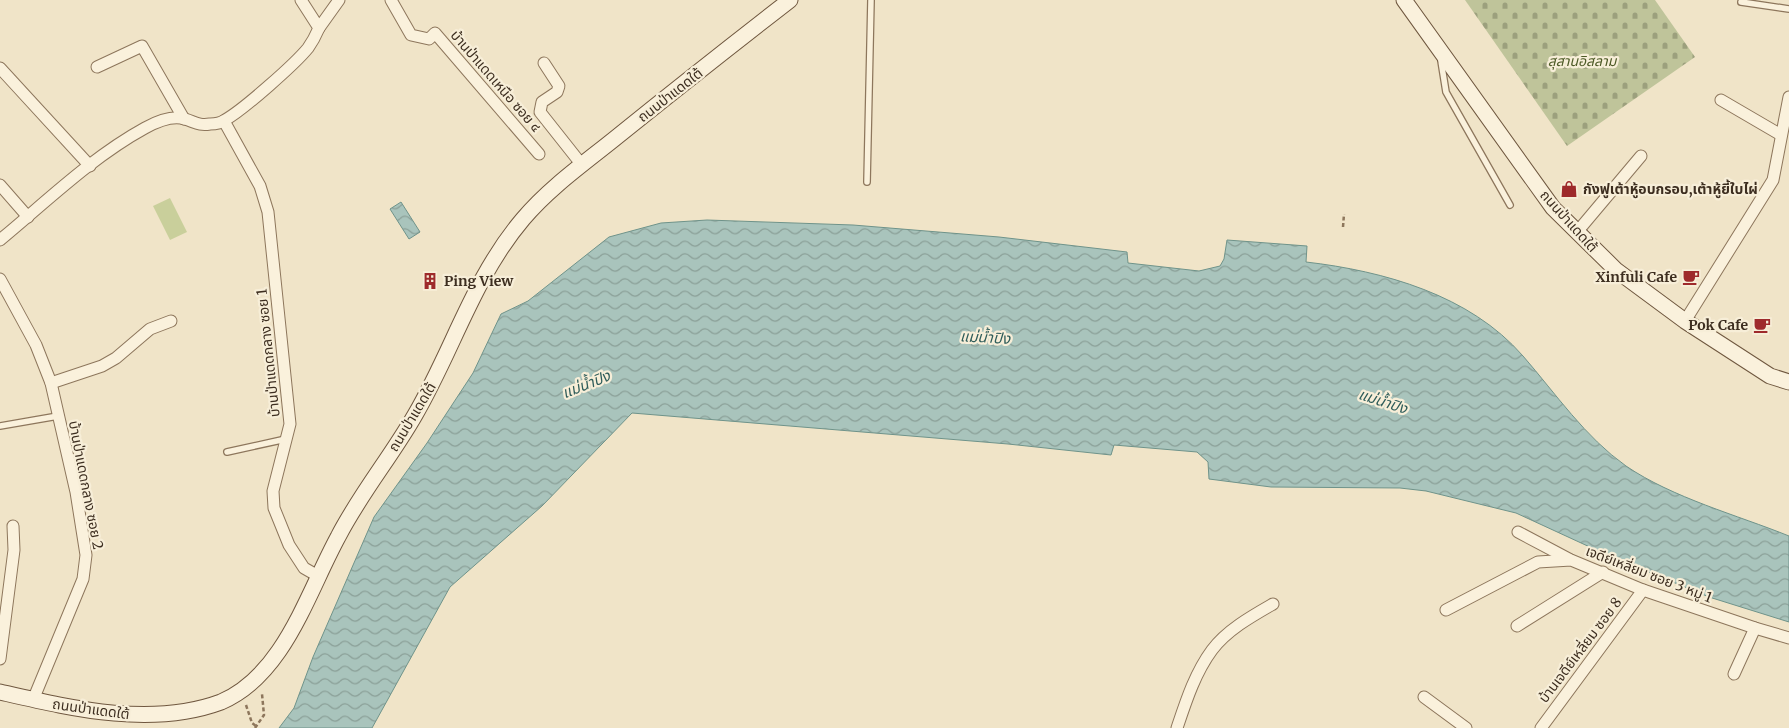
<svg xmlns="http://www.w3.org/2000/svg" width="1789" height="728" viewBox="0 0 1789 728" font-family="Merriweather,'Noto Sans Thai',serif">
<defs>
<pattern id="cemetery-stones" width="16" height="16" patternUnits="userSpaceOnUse" patternTransform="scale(1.25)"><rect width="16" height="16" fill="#bfc49a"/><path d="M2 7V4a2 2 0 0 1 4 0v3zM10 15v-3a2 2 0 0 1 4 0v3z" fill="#9ca07d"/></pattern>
<pattern id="water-waves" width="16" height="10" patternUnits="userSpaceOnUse" patternTransform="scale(1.25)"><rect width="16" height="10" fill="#a9c4bc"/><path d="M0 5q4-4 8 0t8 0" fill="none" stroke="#8ba098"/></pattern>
</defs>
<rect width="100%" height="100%" fill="#f0e4c8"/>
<path fill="url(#cemetery-stones)" d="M1465,0h190l40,57 -128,89z"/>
<path fill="#c9cf9b" d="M170,198l17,34 -17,8 -17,-34z"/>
<g fill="url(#water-waves)" stroke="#6f938a">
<path d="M401,202l19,30 -11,7 -19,-30z"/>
<path d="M707,220l146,5 146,12 128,15 1,11 71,8 21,-5 4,-7 3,-19 80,6 -1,16c78,9 164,33 217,94 33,38 62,81 103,110 47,32 111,49 163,70v86l-80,-25 -104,-43 -89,-41 -90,-22 -26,-3 -129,-1 -62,-8 -1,-17 -11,-10 -83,-7 -3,10 -103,-11 -376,-31 -90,93 -92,81 -78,141h-93l15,-20 19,-51 61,-140 53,-74 46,-70 28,-59 27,-13 81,-64 52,-14z"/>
</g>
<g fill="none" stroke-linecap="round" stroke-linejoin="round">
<g stroke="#8d765c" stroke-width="8">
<g id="lane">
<path d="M1741,2l48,7"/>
<path d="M1441,61l5,31 64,113"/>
<path d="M867,182l4,-182"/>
<path d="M0,426l58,-10"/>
<path d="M227,452l59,-13"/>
</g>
</g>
<g stroke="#8d765c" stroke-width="13">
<g id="street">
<path d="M391,0l20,35 18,4 6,-6 104,121"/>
<path d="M319,28l20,-28"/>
<path d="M544,63l15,23 -2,6 -15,10 -2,10 42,53"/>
<path d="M97,67l45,-21 42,73"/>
<path d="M0,68l90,98"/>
<path d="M1721,100l60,35"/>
<path d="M224,121l36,65 8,26 22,212 -17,67 1,17 15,37 15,23 14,8"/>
<path d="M0,185l28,32"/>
<path d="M1577,232l64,-76"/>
<path d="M0,240c46,-38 92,-83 145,-112 11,-6 27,-13 40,-9 10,3 14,7 25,5 5,0 11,-1 15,-4 18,-10 70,-56 83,-72 5,-7 8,-13 11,-20l-18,-28"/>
<path d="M0,279l36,66 15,38 25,109 10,63 -3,24 -50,121"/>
<path d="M1685,321l88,-141 16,-83"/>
<path d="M51,383l51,-17 14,-8 34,-29 21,-8"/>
<path d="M1518,532l51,27"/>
<path d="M1446,610l92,-48 33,-2 72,30 112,38 34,10"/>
<path d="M1517,626l86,-54"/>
<path d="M0,659l14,-109 -1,-24"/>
<path d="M1734,674l21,-46"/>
<path d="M1424,697l42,31"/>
<path d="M1177,728c9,-27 18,-55 35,-78 15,-20 40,-34 61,-46"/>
<path d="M1541,728l102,-138"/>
</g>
</g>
<g stroke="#6f573f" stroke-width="17">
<g id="secondary">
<path d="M1404,0l149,208 63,62 69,51 85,55 19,6"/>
<path d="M0,692c70,16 151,36 221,10 63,-27 86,-108 117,-165 22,-43 53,-80 77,-122 38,-65 58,-137 108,-196 27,-32 63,-57 95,-83 57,-46 114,-91 172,-136"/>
</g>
</g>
<g stroke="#8d765c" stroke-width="2.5" stroke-dasharray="4 2.5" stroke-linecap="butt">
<path d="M1343,227l1,-13"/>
<path d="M246,705l6,18 4,3"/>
<path d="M255,728l9,-13 -2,-21"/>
</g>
<use href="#lane" stroke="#faf1dc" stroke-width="5.5"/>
<use href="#street" stroke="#faf1dc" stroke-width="11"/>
<use href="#secondary" stroke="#faf1dc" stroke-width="15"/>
</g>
<defs>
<g id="shop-bare" transform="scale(1.35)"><path d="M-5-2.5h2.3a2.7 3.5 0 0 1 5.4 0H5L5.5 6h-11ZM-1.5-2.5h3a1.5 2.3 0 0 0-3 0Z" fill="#9e2a2b" stroke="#f7eed8" stroke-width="2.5" paint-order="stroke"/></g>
<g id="cafe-bare" transform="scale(1.35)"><path d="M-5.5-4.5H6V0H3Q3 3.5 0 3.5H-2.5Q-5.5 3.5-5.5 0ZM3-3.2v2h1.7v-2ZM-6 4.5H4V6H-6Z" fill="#9e2a2b" stroke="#f7eed8" stroke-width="2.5" paint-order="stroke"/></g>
<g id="building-bare" transform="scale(1.35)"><path d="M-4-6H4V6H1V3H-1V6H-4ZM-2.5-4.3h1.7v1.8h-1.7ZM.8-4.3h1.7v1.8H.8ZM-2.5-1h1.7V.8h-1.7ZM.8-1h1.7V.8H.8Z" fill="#9e2a2b" stroke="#f7eed8" stroke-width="2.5" paint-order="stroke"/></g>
</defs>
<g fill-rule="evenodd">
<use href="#shop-bare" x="1569" y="189"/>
<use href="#cafe-bare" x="1691" y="277"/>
<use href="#building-bare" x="430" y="281"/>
<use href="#cafe-bare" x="1762" y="325"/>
</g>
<g text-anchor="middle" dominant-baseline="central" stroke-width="4.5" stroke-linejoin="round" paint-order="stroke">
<g font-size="14" font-style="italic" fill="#4d5a26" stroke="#f7eed8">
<text x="1582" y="61">สุสานอิสลาม</text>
</g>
<g font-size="14" fill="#3d2e20" stroke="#f7eed8">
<text transform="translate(496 81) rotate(49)">บ้านป่าแดดเหนือ ซอย ๔</text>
<text transform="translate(670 95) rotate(-38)">ถนนป่าแดดใต้</text>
<text transform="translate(1569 221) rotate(48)">ถนนป่าแดดใต้</text>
<text transform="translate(268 353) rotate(-96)">บ้านป่าแดดกลาง ซอย 1</text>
<text transform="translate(412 417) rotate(-59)">ถนนป่าแดดใต้</text>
<text transform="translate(86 485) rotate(79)">บ้านป่าแดดกลาง ซอย 2</text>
<text transform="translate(1649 574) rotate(21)">เจดีย์เหลี่ยม ซอย 3 หมู่ 1</text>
<text transform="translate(1580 650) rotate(-53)">บ้านเจดีย์เหลี่ยม ซอย 8</text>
<text transform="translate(91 709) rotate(8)">ถนนป่าแดดใต้</text>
</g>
<g font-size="14" font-weight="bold" fill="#3d2e20" stroke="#f7eed8" text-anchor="start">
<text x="1583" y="189">กังฟูเต้าหู้อบกรอบ,เต้าหู้ยี้ใบไผ่</text>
<text x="1677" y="277" text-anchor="end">Xinfuli Cafe</text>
<text x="444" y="281">Ping View</text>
<text x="1748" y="325" text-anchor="end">Pok Cafe</text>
</g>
<g font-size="15" font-style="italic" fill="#2f5d5a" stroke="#f7eed8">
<text transform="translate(985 337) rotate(3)">แม่น้ำปิง</text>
<text transform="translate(586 384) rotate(-22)">แม่น้ำปิง</text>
<text transform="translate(1383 401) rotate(18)">แม่น้ำปิง</text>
</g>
</g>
</svg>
